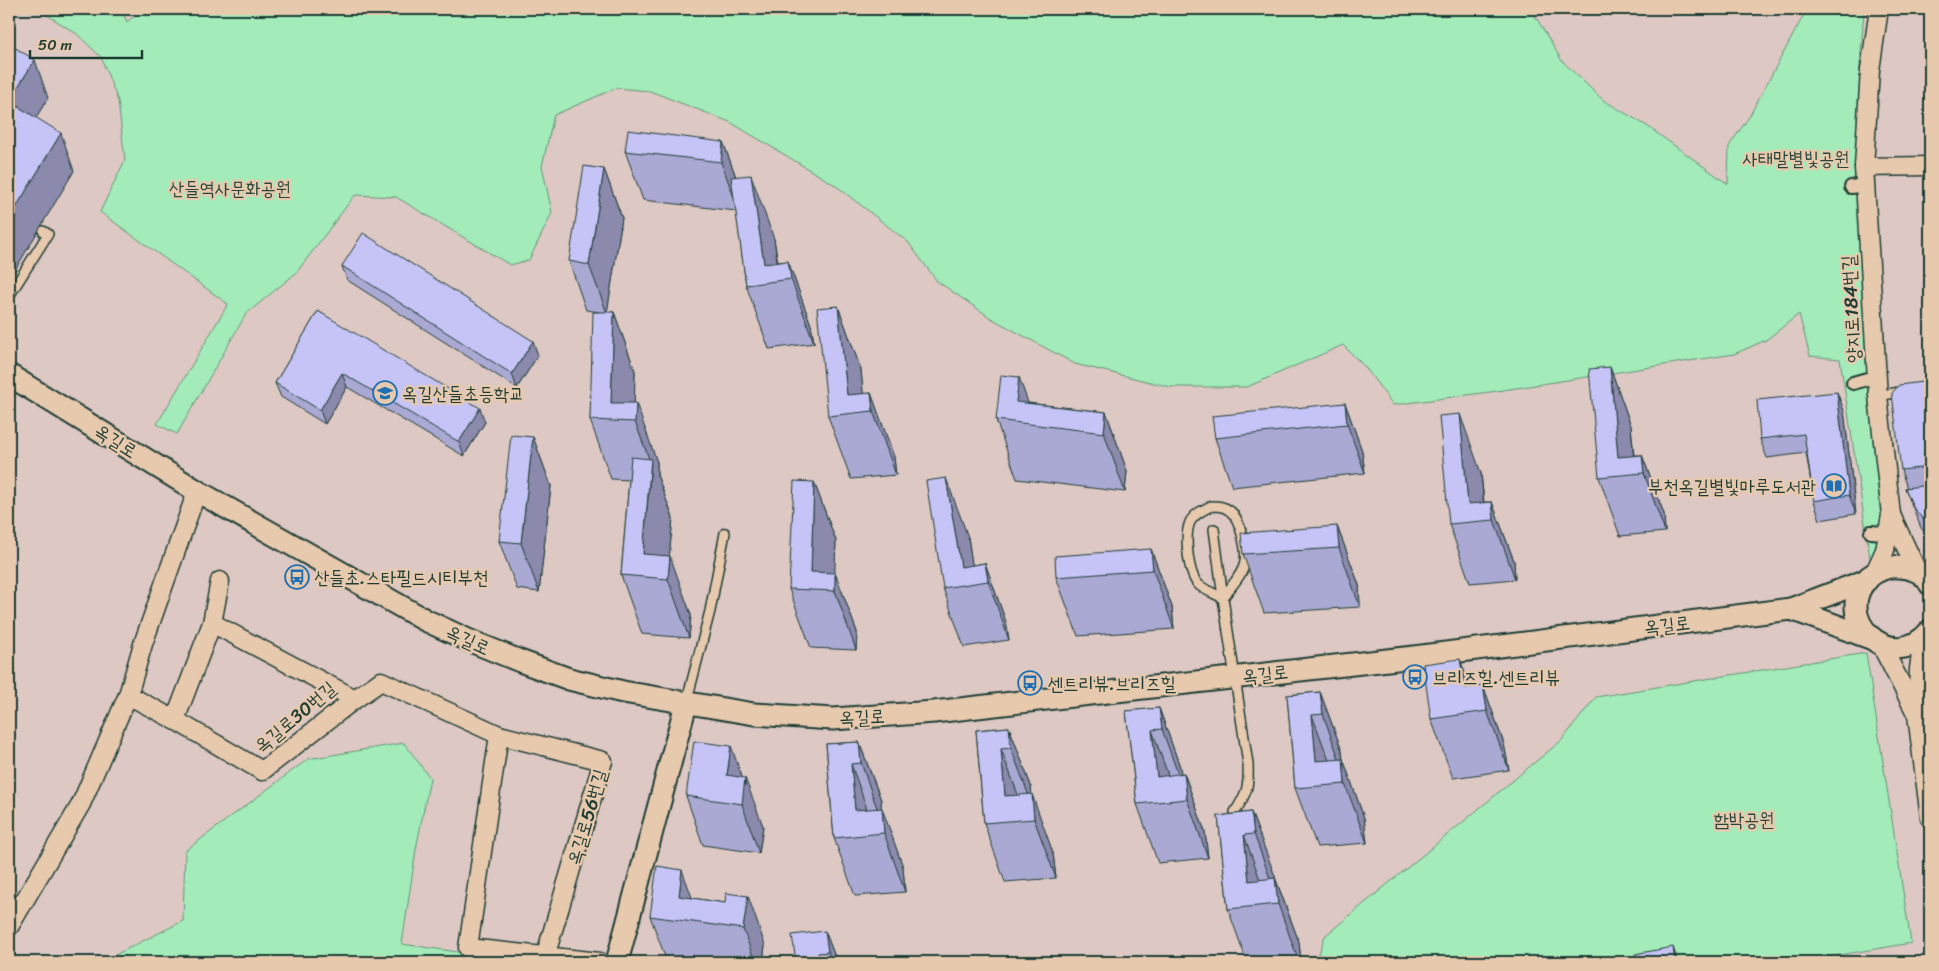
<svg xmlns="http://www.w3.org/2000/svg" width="1939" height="971" viewBox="0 0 1939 971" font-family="Sriracha,'Poor Story',sans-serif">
<rect width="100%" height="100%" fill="#ddc8c4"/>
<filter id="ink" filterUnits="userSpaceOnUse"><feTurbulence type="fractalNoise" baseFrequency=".02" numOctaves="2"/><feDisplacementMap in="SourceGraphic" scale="10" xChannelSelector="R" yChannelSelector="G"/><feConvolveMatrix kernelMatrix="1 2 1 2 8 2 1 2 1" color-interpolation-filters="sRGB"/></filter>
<g filter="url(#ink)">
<g fill="#a3ecb9" stroke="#619476">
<path d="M38,9h83l6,13 16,-13h1388l31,52 41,39 44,26 81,58 1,-38 20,-29 58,-108h57l-4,58 -2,130 10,197 15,128 -1,25 -11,17 -31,-205 -30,-3 -11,-42 -33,26 -32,14 -237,37 -104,14 -28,-38 -22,-22 -96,42h-76l-96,-23 -84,-46 -54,-37 -29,-39 -73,-57 -105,-63 -80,-31 -34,-3 -62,27 -12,51 10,47 -23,47 -19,5 -114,-68 -41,-2 -59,78 -50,41 -69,120 -20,-10 71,-120 -128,-92 25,-52 -7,-59 -17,-44 -24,-23z"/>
<path d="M1866,653l45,290 -113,19h-482l9,-26 237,-196 34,-43z"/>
<path d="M404,743l26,35 -14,71 -14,95 126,18h-420l5,-6 70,-35 2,-70 123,-92z"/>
</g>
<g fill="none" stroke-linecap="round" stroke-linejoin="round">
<g stroke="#1f3d34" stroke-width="12">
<g id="service">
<path d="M9,296l39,-62 -5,-3"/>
<path d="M1878,396l27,-5"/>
<path d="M1211,506c7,0 13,0 19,5 10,7 17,38 15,51 -2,13 -15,25 -22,36 -7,-4 -17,-7 -24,-13 -11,-10 -15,-49 -9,-63 4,-8 13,-12 21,-16z"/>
<path d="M1214,529l9,69 25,166c1,23 -1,29 -13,48"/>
<path d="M686,704l24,-93 15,-78"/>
</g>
</g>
<g stroke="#1f3d34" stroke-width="16">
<g id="pedestrian">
<path d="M1851,187l7,-1"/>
<path d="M1853,383l14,-4"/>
<path d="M1871,532l12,1"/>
</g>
</g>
<g stroke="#1f3d34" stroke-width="21">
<g id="minor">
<path d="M1864,167l66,-1"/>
<path d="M1891,515l26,56"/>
<path d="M1874,574l11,-24 6,-35 -13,-119 -14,-229 6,-97 9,-61"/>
<path d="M212,623l143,76"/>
<path d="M1923,639l-4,30 -2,46 13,103"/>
<path d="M1881,645l36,70"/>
<path d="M128,695l47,25 87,51 93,-72 26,-18 118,54 104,26 -58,196"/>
<path d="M175,720l37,-97 8,-42"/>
<path d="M499,735l-31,213 132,14"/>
<path d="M9,927l72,-123 47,-109 15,-51 54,-153"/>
</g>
</g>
<g stroke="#1f3d34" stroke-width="25">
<g id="tertiary">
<path d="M9,375l188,116 228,129 43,20 52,21 49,18 54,13 131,22 79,5 101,-7 480,-55 377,-48 76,-29"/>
<path d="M1930,584c-6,-12 -20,-17 -33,-17 -10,-1 -20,4 -28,10 -40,38 21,101 61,54"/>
<path d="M1791,609l79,29"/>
<path d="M617,962l69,-258"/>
</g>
</g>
<use href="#service" stroke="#e7c9ae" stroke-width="9"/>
<use href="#pedestrian" stroke="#e7c9ae" stroke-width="12"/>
<use href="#minor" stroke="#e7c9ae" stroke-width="18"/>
<use href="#tertiary" stroke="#e7c9ae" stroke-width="21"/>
</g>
<g fill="#aaa9d4" stroke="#1f3d34">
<path d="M723,142l13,35 38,62 4,23 10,-1 23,64 3,18 -45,6 -23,-64 -10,-74 -93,-11 -18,-49z"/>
<path d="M604,169l18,49 -15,94h7l21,59 -1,32 23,59v13l16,43 -4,38 22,59 -2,23 -47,-4 -21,-59 8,-95 -18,-1 -21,-59 9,-108 -13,-2 -17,-49z"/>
<path d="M342,266l196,89 -21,33 -170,-108z"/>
<path d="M838,306l23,64 2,24 8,-1 23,64 2,18 -45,4 -23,-63z"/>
<path d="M318,311l167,111 -21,34 -117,-69 -22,37 -44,-27 -6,-14z"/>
<path d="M1610,367l21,59 3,29h8l22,59 1,18 -45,4 -21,-59z"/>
<path d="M1930,381v158l-9,-11 -16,-40h2l-6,-18z"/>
<path d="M1837,392l7,19 12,103 -36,6 -6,-19 -8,-48 -39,5 -7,-19z"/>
<path d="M1028,403l78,9 21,59 -2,21 -108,-13 -21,-59z"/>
<path d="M1345,403l17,48 3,22 -133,14 -17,-49z"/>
<path d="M533,437l18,49 -12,106 -22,-3 -18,-48z"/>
<path d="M1481,473l3,29h8l22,59 1,18 -45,4 -21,-59z"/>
<path d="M814,482l22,59 -2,32h1l22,59 -1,18 -45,-2 -22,-59z"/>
<path d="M1337,526l22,59 1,22 -96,6 -21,-59z"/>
<path d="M968,537l4,28 13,-2 21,59 3,18 -45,7 -21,-59z"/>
<path d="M1151,549l21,58 2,22 -96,7 -22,-59z"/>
<path d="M1483,685l21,59 5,26 -56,8 -22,-59 39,-32z"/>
<path d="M1320,692l22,59 1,8 21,59 3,25 -50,4 -22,-59 -8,-93z"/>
<path d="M1159,708l21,59 1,7 3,-1 21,59 3,26 -50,5 -21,-59 -11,-93z"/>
<path d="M1009,727l22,59v8l22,59 3,25 -51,4 -21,-59 -8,-93z"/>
<path d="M859,742l22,58v8l22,59 2,25 -50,4 -21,-58 -8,-94z"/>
<path d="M742,777l21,49 -4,27 -56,-8 -17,-49z"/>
<path d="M1251,812l48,130 2,20h-54l-19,-53 -10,-93z"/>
<path d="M693,898l32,5 40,42 -2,17h-96l-17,-46z"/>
<path d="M825,931l12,31h-41z"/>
</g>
<g fill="#8b89ac" stroke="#1f3d34">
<path d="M35,60l13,38 -25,41 -14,-38z"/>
<path d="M61,133l13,38 -65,109v-61z"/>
<path d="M723,142l18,49 -2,20 -18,-49z"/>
<path d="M604,169l18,49 -15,95 -18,-48z"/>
<path d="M751,175l23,64 6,41 -16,-16z"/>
<path d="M788,261l23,64 3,18 -23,-64z"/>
<path d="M838,306l23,64 4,42 -18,-17z"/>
<path d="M614,312l21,59 -1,51 -23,-19z"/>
<path d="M533,341l5,14 -21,33 -5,-14z"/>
<path d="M1610,367l21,59 4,48 -17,-17z"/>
<path d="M342,373l5,14 -22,37 -5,-14z"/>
<path d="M1019,377l17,48 -20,-23z"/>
<path d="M1837,392l7,19 12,103 -7,-19z"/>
<path d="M871,393l23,64 2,18 -23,-64z"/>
<path d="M636,403l21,59v13l16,43 -6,61 -24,-25 8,-90 -16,-42z"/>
<path d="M1345,403l17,48 3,22 -18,-49z"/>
<path d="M480,408l5,14 -21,34 -5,-14z"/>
<path d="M1106,412l21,59 -2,21 -21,-59z"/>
<path d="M1460,414l21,59 4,47 -17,-16z"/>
<path d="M533,437l18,49 -12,106 -18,-49z"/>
<path d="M1642,455l22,59 1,18 -21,-59z"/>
<path d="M946,478l22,59 7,46 -14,-16z"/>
<path d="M814,482l22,59 -2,50 -23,-19z"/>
<path d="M1492,502l22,59 1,18 -21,-59z"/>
<path d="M1337,526l22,59 1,22 -21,-59z"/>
<path d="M1151,549l21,58 2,22 -21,-59z"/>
<path d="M670,556l21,59 -2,23 -21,-59z"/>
<path d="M985,563l21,59 3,18 -21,-59z"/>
<path d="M835,573l22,59 -1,18 -21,-59z"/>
<path d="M1460,659l20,53 -15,-24z"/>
<path d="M1483,685l21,59 5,26 -22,-59z"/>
<path d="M1320,692l22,59 2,22 -21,-59z"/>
<path d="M1159,708l21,59 3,21 -21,-59z"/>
<path d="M1312,715l22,59 -18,-13z"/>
<path d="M1009,727l22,59 2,21 -22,-59z"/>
<path d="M1152,730l21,59 -16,-12z"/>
<path d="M859,742l22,58 1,22 -21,-59z"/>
<path d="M731,746l14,39v-7l18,48 -4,27 -17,-49 -15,-29z"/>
<path d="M1001,749l22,59 -18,-12z"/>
<path d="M1343,759l21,59 3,25 -22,-59z"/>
<path d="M851,764l21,59 -17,-13z"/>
<path d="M1184,773l21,59 3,26 -21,-59z"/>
<path d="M1032,794l21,59 3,25 -22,-59z"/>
<path d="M882,808l21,59 2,25 -21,-59z"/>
<path d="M1251,812l24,64 2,22 -23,-64z"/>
<path d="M1244,835l23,64 -18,-18z"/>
<path d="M682,870l18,49 -21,-23z"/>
<path d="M1275,878l24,64 2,20h-2l-21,-58z"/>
<path d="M748,896l17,49 -2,17h-8l-12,-33z"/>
<path d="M825,931l12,31h-5l-4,-10z"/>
<path d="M1673,947l5,15h-3z"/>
</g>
<g fill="#c6c4f6" stroke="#1f3d34">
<path d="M9,44l26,16 -26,41 52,32 -52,86z"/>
<path d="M628,130l95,12 -2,20 -96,-11z"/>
<path d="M584,166l20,3 -15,96 -20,-4z"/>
<path d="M751,175l13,89 24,-3 3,18 -45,6 -15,-108z"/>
<path d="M363,233l170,108 -21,33 -170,-108z"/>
<path d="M838,306l9,89 24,-2 2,18 -45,5 -11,-108z"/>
<path d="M318,311l162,97 -21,34 -117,-69 -22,37 -45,-27z"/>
<path d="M593,312h21l-3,91h25l-1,19 -45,-2z"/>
<path d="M1610,367l8,90 24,-2 2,18 -45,4 -10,-108z"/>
<path d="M1001,375l18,2 -3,25 90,10 -2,21 -108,-13z"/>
<path d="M1930,381v86l-29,3 -9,-77 7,-8z"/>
<path d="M1837,392l12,103 -35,6 -10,-67 -44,5 -3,-39z"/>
<path d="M1345,403l2,21 -132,14 -3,-22z"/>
<path d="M1460,414l8,90 24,-2 2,18 -45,4 -10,-108z"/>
<path d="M511,435l22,2 -12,106 -22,-2z"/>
<path d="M631,457l20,2 -8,95 27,2 -2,23 -47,-4z"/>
<path d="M946,478l15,89 24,-4 3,18 -45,7 -17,-107z"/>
<path d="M794,481l20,1 -3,90 24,1v18l-46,-2z"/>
<path d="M1930,485v41l-8,-8 -8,-9 -9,-21z"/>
<path d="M1337,526l2,22 -96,6 -2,-21z"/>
<path d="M1151,549l2,21 -97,7 -1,-21z"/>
<path d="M1460,659l5,29 18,-3 4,26 -56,8 -8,-55z"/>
<path d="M1320,692l3,22 -11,1 4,46 27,-2 2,25 -50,4 -8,-93z"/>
<path d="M1159,708l3,21 -10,1 5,47 27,-4 3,26 -50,5 -11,-93z"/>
<path d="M1009,727l2,21 -10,1 4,47 27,-2 2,25 -50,4 -8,-93z"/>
<path d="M694,741l37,5 -4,29 18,3 -3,26 -56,-8z"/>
<path d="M859,742l2,21 -10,1 4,46 27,-2 2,25 -50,5 -8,-94z"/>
<path d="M1251,812l3,22 -10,1 5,46 26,-3 3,26 -50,5 -10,-93z"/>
<path d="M657,866l25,4 -3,26 46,7 1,-10 22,3 -5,33 -93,-13z"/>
<path d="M825,931l3,21 -10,1 2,9h-24l-4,-27z"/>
<path d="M1673,947l2,15h-38l-2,-8z"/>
</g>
</g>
<defs>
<g id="school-ring" transform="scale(1.25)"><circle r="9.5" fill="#e7c9ae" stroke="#1f6fb2" stroke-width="1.5"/><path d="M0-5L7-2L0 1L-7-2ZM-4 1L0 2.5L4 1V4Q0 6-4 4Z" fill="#1f6fb2"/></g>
<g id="library-ring" transform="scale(1.25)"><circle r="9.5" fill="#e7c9ae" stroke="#1f6fb2" stroke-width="1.5"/><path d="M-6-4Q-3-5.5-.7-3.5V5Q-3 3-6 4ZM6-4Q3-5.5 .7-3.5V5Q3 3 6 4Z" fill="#1f6fb2"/></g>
<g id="bus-ring" transform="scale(1.25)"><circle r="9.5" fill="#e7c9ae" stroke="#1f6fb2" stroke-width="1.5"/><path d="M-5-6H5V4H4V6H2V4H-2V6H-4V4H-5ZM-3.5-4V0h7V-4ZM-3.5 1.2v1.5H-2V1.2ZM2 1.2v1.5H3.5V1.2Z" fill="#1f6fb2"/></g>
</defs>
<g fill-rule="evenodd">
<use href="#school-ring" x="385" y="393"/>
<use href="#library-ring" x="1834" y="486"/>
<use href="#bus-ring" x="297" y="577"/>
<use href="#bus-ring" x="1415" y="677"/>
<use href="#bus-ring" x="1030" y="683"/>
</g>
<g text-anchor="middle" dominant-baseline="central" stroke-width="4.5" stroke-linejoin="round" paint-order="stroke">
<g font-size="19" fill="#26463b" stroke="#e7c9ae">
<text x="1796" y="158">사태말별빛공원</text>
<text x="230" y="188">산들역사문화공원</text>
<text x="1744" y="819">함박공원</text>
</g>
<g font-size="19" fill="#1f3d34" stroke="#e7c9ae">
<text transform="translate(1851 309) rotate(-93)">양지로184번길</text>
<text transform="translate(116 441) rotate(32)">옥길로</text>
<text transform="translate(1667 625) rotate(-7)">옥길로</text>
<text transform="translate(468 640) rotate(24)">옥길로</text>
<text transform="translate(1265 674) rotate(-7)">옥길로</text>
<text transform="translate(295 717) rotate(-40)">옥길로30번길</text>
<text transform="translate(862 717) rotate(-3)">옥길로</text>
<text transform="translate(587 817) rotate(-74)">옥길로56번길</text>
</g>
<g font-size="19" fill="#1f3d34" stroke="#e7c9ae" text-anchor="start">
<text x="402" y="393">옥길산들초등학교</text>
<text x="1816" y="486" text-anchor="end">부천옥길별빛마루도서관</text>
<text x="314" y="577">산들초.스타필드시티부천</text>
<text x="1432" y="677">브리즈힐.센트리뷰</text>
<text x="1048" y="683">센트리뷰.브리즈힐</text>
</g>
</g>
<rect width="1939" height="971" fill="none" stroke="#e7c9ae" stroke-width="30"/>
<rect x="15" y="15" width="1909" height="941" fill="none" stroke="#1f3d34" stroke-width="2" filter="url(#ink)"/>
<path d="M30 50v8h112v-8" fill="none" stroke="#1f3d34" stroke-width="2.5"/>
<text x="38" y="50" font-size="15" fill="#1f3d34" stroke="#e7c9ae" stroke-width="4" paint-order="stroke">50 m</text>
</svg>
